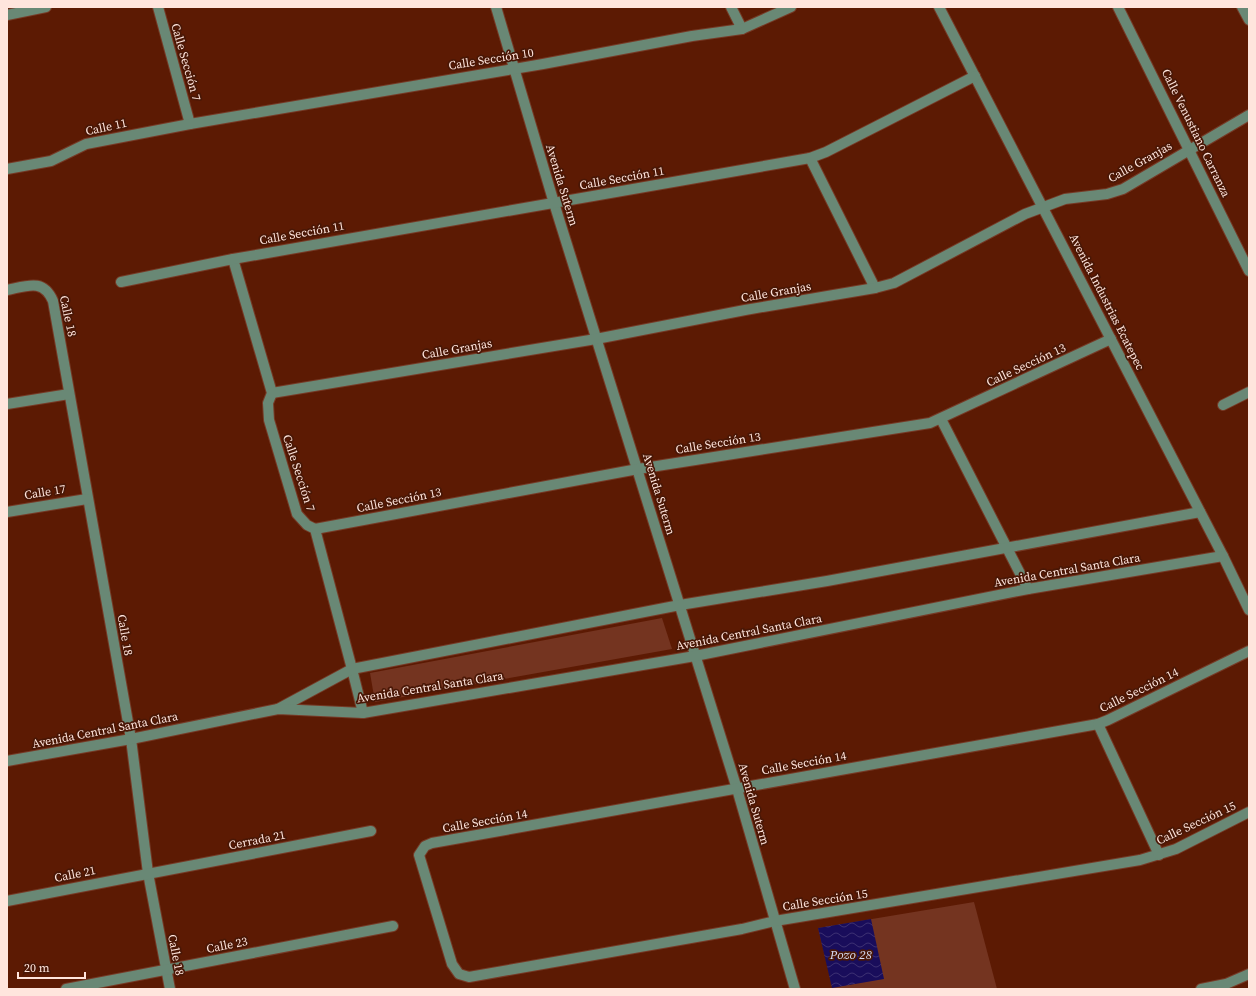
<svg xmlns="http://www.w3.org/2000/svg" width="1256" height="996" viewBox="0 0 1256 996" font-family="'Source Serif 4',serif">
<defs>
<pattern id="water-waves" width="16" height="10" patternUnits="userSpaceOnUse"><rect width="16" height="10" fill="#190d5b"/><path d="M0 5q4-4 8 0t8 0" fill="none" stroke="#3c3072"/></pattern>
</defs>
<rect width="100%" height="100%" fill="#5c1a03"/>
<g fill="#743420">
<path d="M662,618l10,31 -297,53 -5,-29z"/>
<path d="M974,902l23,87h-164l-15,-61z"/>
</g>
<path fill="url(#water-waves)" d="M871,919l13,60 -52,9 -14,-60z"/>
<g fill="none" stroke-linecap="round" stroke-linejoin="round">
<g stroke="#763a26" stroke-width="12">
<g id="minor">
<path d="M158,7l32,117"/>
<path d="M496,7l58,196 183,586 58,200"/>
<path d="M731,7l11,22"/>
<path d="M939,7l284,549 26,54"/>
<path d="M1118,7l131,264"/>
<path d="M1242,7l7,13"/>
<path d="M7,15l39,-8"/>
<path d="M810,158l65,130"/>
<path d="M7,169l44,-8 35,-17 104,-20 353,-60 149,-28 50,-7 49,-22"/>
<path d="M233,259l39,134 -4,10 1,17 28,94 10,11 8,4 37,140 11,44"/>
<path d="M121,282l112,-23 577,-101 16,-6 149,-76"/>
<path d="M7,290c20,-4 36,-12 46,11l78,438 17,134 22,116"/>
<path d="M272,393l324,-54 149,-29 130,-22 19,-5 131,-69 40,-15 42,-5 16,-5 126,-74"/>
<path d="M7,404l62,-10"/>
<path d="M1223,405l26,-13"/>
<path d="M941,419l87,170"/>
<path d="M7,512l80,-13"/>
<path d="M315,529l323,-60 292,-46 181,-84"/>
<path d="M1249,651l-141,69 -10,4 -666,119 -7,3 -6,9 33,109 7,10 10,3 273,-48 33,-8 365,-61 36,-11 73,-37"/>
<path d="M278,709l74,-40 328,-64 147,-24 373,-69"/>
<path d="M1098,724l61,131"/>
<path d="M7,761l124,-22 147,-30 85,4 332,-57 333,-67 195,-33"/>
<path d="M7,901l364,-70"/>
<path d="M66,989l327,-63"/>
<path d="M1201,989l25,-5 23,-10"/>
</g>
</g>
<use href="#minor" stroke="#698875" stroke-width="10"/>
</g>
<g text-anchor="middle" dominant-baseline="central" stroke-width="3.5" stroke-linejoin="round" paint-order="stroke">
<g font-size="12" fill="#ffe5dd" stroke="#491706">
<text transform="translate(491 59) rotate(-9)">Calle Sección 10</text>
<text transform="translate(186 62) rotate(74)">Calle Sección 7</text>
<text transform="translate(106 127) rotate(-12)">Calle 11</text>
<text transform="translate(1196 133) rotate(64)">Calle Venustiano Carranza</text>
<text transform="translate(1140 162) rotate(-29)">Calle Granjas</text>
<text transform="translate(622 178) rotate(-10)">Calle Sección 11</text>
<text transform="translate(562 185) rotate(73)">Avenida Suterm</text>
<text transform="translate(302 233) rotate(-10)">Calle Sección 11</text>
<text transform="translate(776 292) rotate(-10)">Calle Granjas</text>
<text transform="translate(1107 302) rotate(63)">Avenida Industrias Ecatepec</text>
<text transform="translate(68 316) rotate(78)">Calle 18</text>
<text transform="translate(457 349) rotate(-10)">Calle Granjas</text>
<text transform="translate(1026 365) rotate(-25)">Calle Sección 13</text>
<text transform="translate(718 443) rotate(-9)">Calle Sección 13</text>
<text transform="translate(299 473) rotate(72)">Calle Sección 7</text>
<text transform="translate(45 492) rotate(-9)">Calle 17</text>
<text transform="translate(659 494) rotate(73)">Avenida Suterm</text>
<text transform="translate(399 500) rotate(-11)">Calle Sección 13</text>
<text transform="translate(1067 570) rotate(-10)">Avenida Central Santa Clara</text>
<text transform="translate(749 632) rotate(-11)">Avenida Central Santa Clara</text>
<text transform="translate(125 635) rotate(80)">Calle 18</text>
<text transform="translate(430 687) rotate(-9)">Avenida Central Santa Clara</text>
<text transform="translate(1139 690) rotate(-26)">Calle Sección 14</text>
<text transform="translate(105 730) rotate(-11)">Avenida Central Santa Clara</text>
<text transform="translate(804 763) rotate(-10)">Calle Sección 14</text>
<text transform="translate(754 804) rotate(74)">Avenida Suterm</text>
<text transform="translate(485 821) rotate(-10)">Calle Sección 14</text>
<text transform="translate(1196 823) rotate(-25)">Calle Sección 15</text>
<text transform="translate(257 840) rotate(-11)">Cerrada 21</text>
<text transform="translate(75 874) rotate(-11)">Calle 21</text>
<text transform="translate(825 900) rotate(-9)">Calle Sección 15</text>
<text transform="translate(227 945) rotate(-11)">Calle 23</text>
<text transform="translate(176 955) rotate(79)">Calle 18</text>
</g>
<g font-size="13" font-style="italic" fill="#d8dcf3" stroke="#491706">
<text x="851" y="954">Pozo 28</text>
</g>
</g>
<rect width="1256" height="996" fill="none" stroke="#ffe5dd" stroke-width="16"/>
<path d="M18 972v6h67v-6" fill="none" stroke="#ffe5dd" stroke-width="2"/>
<text x="24" y="972" font-size="12" fill="#ffe5dd" stroke="#491706" stroke-width="3" paint-order="stroke">20 m</text>
</svg>
